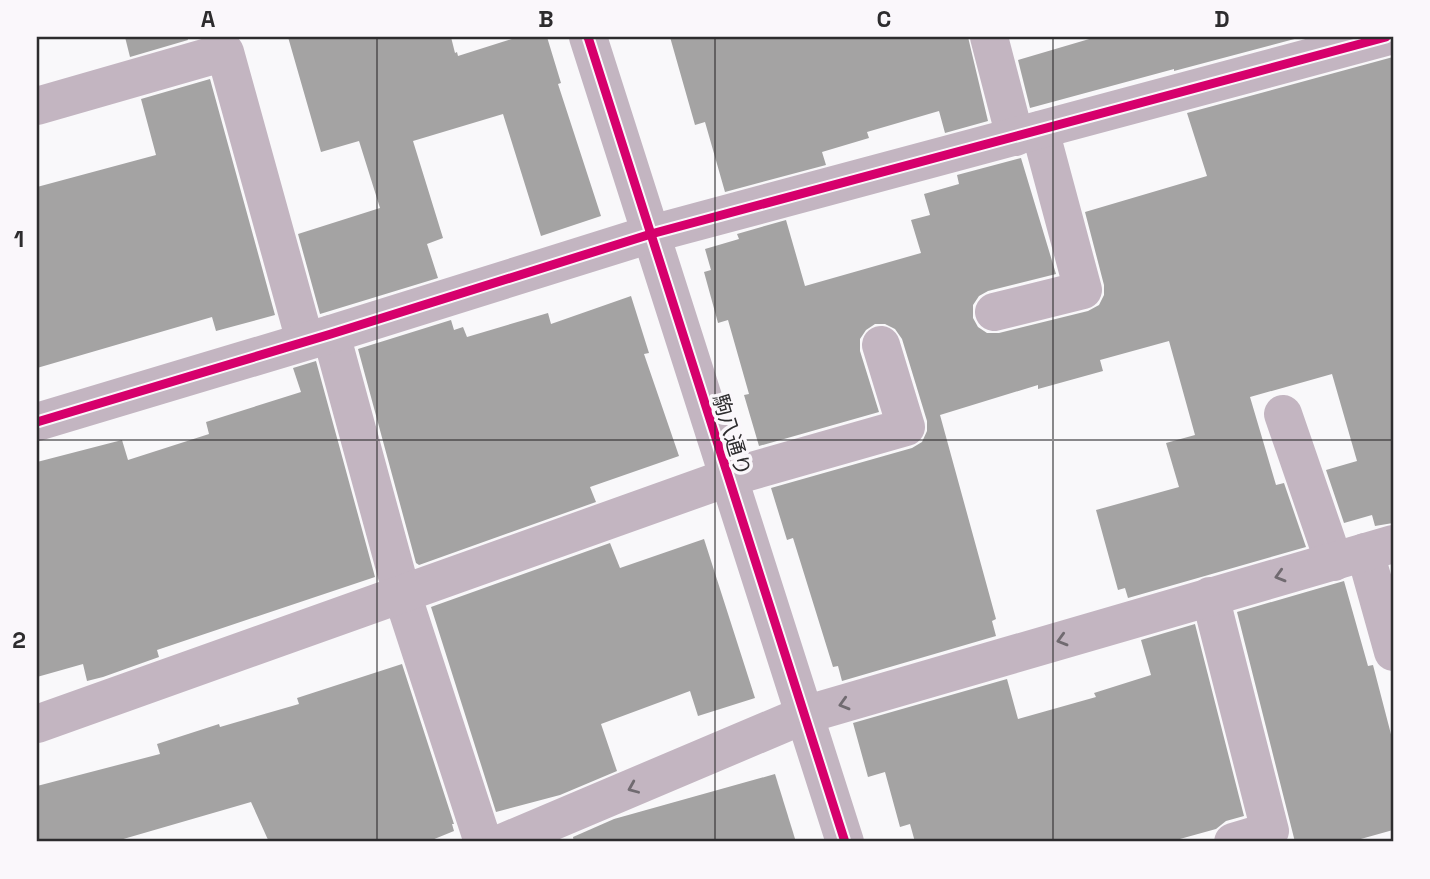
<svg xmlns="http://www.w3.org/2000/svg" width="1430" height="879" viewBox="0 0 1430 879" font-family="'Space Grotesk','Noto Sans JP',sans-serif">
<rect width="100%" height="100%" fill="#f9f8fa"/>
<g fill="#a4a3a3">
<path d="M125,37h62l1,3 -58,17z"/>
<path d="M288,37h163l4,16 2,-1 1,4 60,-19h29l14,46 -3,1 43,132 -60,20 -38,-122 -90,27 30,97 -16,6 11,34 -118,36 -22,-80 82,-26 -21,-67 -38,11z"/>
<path d="M670,37h298l20,84 -43,12 -6,-22 -72,21 2,6 -47,14 4,13 -101,27 -20,-70 -10,3z"/>
<path d="M1096,37h206l-128,34v-2l-144,39 -12,-48z"/>
<path d="M1393,57v466l-18,3 -3,-11 -28,8 -18,-53 31,-9 -25,-87 -82,23 26,88 8,-2 22,64 -178,51 -3,-10 -7,2 -22,-80 83,-23 -13,-44 29,-8 -26,-94 -69,19 3,11 -65,18v-4l-98,30 56,204 -4,2 4,15 -154,45 -4,-15 -5,1 -40,-129 -6,2 -16,-52 141,-40 10,-6 5,-11v-10l-25,-82 -7,-10 -10,-5h-10l-9,6 -6,9v12l19,61 -120,34 -15,-51 5,-1 -21,-74 -10,3 -14,-51 7,-2 -6,-21 34,-10 -2,-5 49,-14 19,66 116,-33 -10,-33 19,-5 -6,-21 35,-10 -2,-9 64,-17 35,116 -68,17 -9,5 -6,9v13l5,9 9,6h12l89,-22 11,-6 5,-10v-10l-19,-73 122,-36 -20,-63z"/>
<path d="M210,79l65,236 -59,16 -4,-14 -175,51v-181l119,-32 -15,-56z"/>
<path d="M631,296l18,57 -5,1 35,102 -89,31 6,15 -177,63 -3,-2 -58,-214 93,-29 3,10 9,-3 4,10 81,-24 3,11z"/>
<path d="M316,361l59,216 -218,73 2,7 -56,20 -16,4 -4,-17 -46,13v-215l85,-22 6,20 81,-26 -3,-12 95,-30 -8,-24z"/>
<path d="M704,539l51,159 -57,18 -8,-25 -89,33 16,47 -57,24 -64,17 -65,-205 179,-64 10,25z"/>
<path d="M1344,581l24,85 5,-1 20,77v88l-43,12h-55l-58,-230z"/>
<path d="M1195,624l49,192 -18,5 -10,8 -47,13h-254l-5,-18 -10,3 -15,-55 -17,5 -15,-54 154,-44 11,40 78,-22 -2,-4 57,-18 -10,-35z"/>
<path d="M402,664l52,160h-2l2,7 -27,11h-158l-18,-40 -138,40h-76v-56l123,-32 -3,-10 62,-20 1,3 79,-23 -2,-6z"/>
<path d="M775,774l21,68h-222l-1,-5 41,-18z"/>
</g>
<g fill="none" stroke-linecap="round" stroke-linejoin="round">
<g stroke="#c3b5c1" stroke-width="38">
<path d="M588,37l257,805"/>
<path d="M989,37l26,100"/>
<path d="M37,106l188,-54 80,289"/>
<path d="M994,312l89,-22 -43,-160"/>
<path d="M331,334l71,260 81,248"/>
<path d="M1283,414l51,148"/>
<path d="M37,422l294,-88 320,-100 735,-197"/>
<path d="M1365,552l28,100"/>
<path d="M1210,596l60,235 -37,11"/>
<path d="M37,724l690,-246 179,-51 -25,-82"/>
<path d="M504,842l300,-127 589,-171"/>
</g>
<g stroke="#faf7fb" stroke-width="13">
<g id="cycleway">
<path d="M588,37l257,805"/>
<path d="M37,422l294,-88 320,-100 735,-197"/>
</g>
</g>
<use href="#cycleway" stroke="#d6006c" stroke-width="9"/>
</g>
<defs><path id="oneway-chevron" d="M-2-3.5L2.5 0L-2 3.5" fill="none" stroke-width="1.6" stroke-linecap="round" stroke-linejoin="round" transform="scale(1.75)"/></defs>
<g stroke="#706a70">
<use href="#oneway-chevron" transform="translate(1280 576) rotate(164)"/>
<use href="#oneway-chevron" transform="translate(1062 640) rotate(164)"/>
<use href="#oneway-chevron" transform="translate(844 704) rotate(164)"/>
<use href="#oneway-chevron" transform="translate(633 788) rotate(157)"/>
</g>
<path fill="none" stroke="#2d2c2e" stroke-width="2" stroke-opacity="0.55" d="M377,37v805M715,37v805M1053,37v805M37,440h1356"/>
<g text-anchor="middle" dominant-baseline="central" stroke-width="7" stroke-linejoin="round" paint-order="stroke">
<g font-size="21" fill="#2d2c2e" stroke="#faf7fb">
<text transform="translate(732 435) rotate(73)">駒八通り</text>
</g>
</g>
<rect width="1430" height="879" fill="none" stroke="#faf7fb" stroke-width="77"/>
<rect x="38" y="38" width="1354" height="802" fill="none" stroke="#2d2c2e" stroke-width="2.5"/>
<g font-size="23" text-anchor="middle" font-weight="bold" fill="#2d2c2e">
<text x="208" y="27">A</text>
<text x="546" y="27">B</text>
<text x="884" y="27">C</text>
<text x="1222" y="27">D</text>
<text x="19" y="247">1</text>
<text x="19" y="648">2</text>
</g>
</svg>
